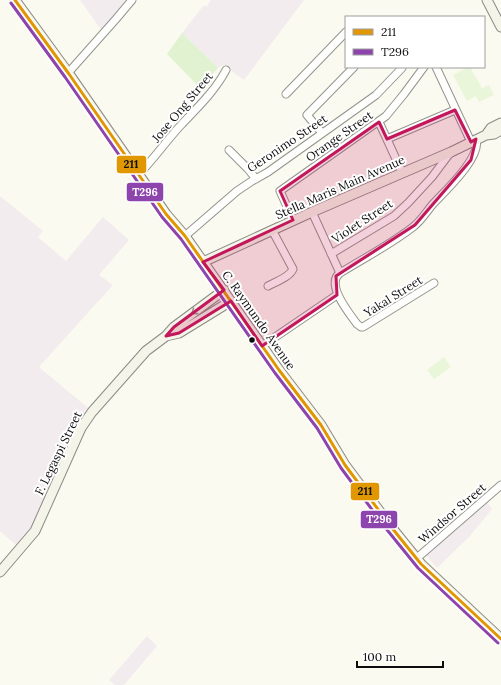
<svg xmlns="http://www.w3.org/2000/svg" width="501" height="685" viewBox="0 0 501 685" font-family="Lora,serif">
<style>
.industrial{fill:#f3ecee}
.green{fill:#e0f2cf}
.pitch{fill:#eaf6d9}
.lines{fill:none;stroke-linecap:round;stroke-linejoin:round}
.minor-casing{stroke:#94948f;stroke-width:9}
.secondary-casing{stroke:#8b8a86;stroke-width:11}
.minor{stroke:#fefefd;stroke-width:7}
.secondary{stroke:#f4f5e8;stroke-width:9}
.bus-1-casing{stroke:#fff;stroke-width:6}
.bus-2-casing{stroke:#fff;stroke-width:6}
.bus-1{stroke:#e09701;stroke-width:3}
.bus-2{stroke:#8e44ad;stroke-width:3}
.oneway{stroke:#989890}
.marked{fill:#c2185b;fill-opacity:0.2;stroke:#c2185b;stroke-width:3;stroke-linejoin:round}
.bus-dot{fill:#0d0d0d;stroke:#fff;stroke-width:1.5}
.labels{text-anchor:middle;dominant-baseline:central;stroke-width:4;stroke-linejoin:round;paint-order:stroke}
.street-label{font-size:12px;fill:#0d0d0d;stroke:#fff}
.line-badge{stroke:#fff;stroke-width:1.5}
.badge-label{font-size:11px;text-anchor:middle;font-weight:bold;fill:#fff}
.pale-badge-label{font-size:11px;text-anchor:middle;font-weight:bold;fill:#111}
</style>
<rect width="100%" height="100%" fill="#fbfaf0"/>
<path class="industrial" d="M80 0H129L102 31Z
M211 0H304L244 80 223 65 218 68 182 33 203 6H207Z
M0 196 43 231 38 237 66 261 103 217 129 240 99 275 113 285 39 367 88 408 83 414 32 526 16 545 0 531Z
M487 502 492 509 469 537 437 568 426 555Z
M147 636 157 646 124 685H115L109 680Z"/>
<path class="green" d="M182 33 218 68 200 88 167 54Z"/>
<path class="pitch" d="M468 67H470L482 88 489 85 494 95 479 102 476 96 467 101 453 75Z
M444 357 451 367 434 379 427 370Z"/>
<g class="lines">
<defs>
<path id="minor" d="M436 67 471 142
M68 73 116 19 132 0
M286 94 346 32
M379 122 402 172
M322 133 307 115 354 67
M387 139 455 110
M229 150 248 169 256 179
M138 175C154 159 166 141 181 125 197 108 215 91 226 70
M312 212 340 273
M293 220 280 191 386 116 404 94 424 67
M185 236 237 191 252 181 268 172 376 95 402 68 400 67
M331 254 394 216 408 203 432 177 450 153
M434 283 363 327H361L357 324C349 313 325 284 340 273 364 258 390 245 413 227 421 221 427 211 433 204 445 191 482 157 476 139
M268 286C275 282 290 277 293 269L272 230
M262 346 337 295
M417 558 501 485"/>
<path id="secondary" d="M15 0 69 74 166 214 185 236 279 370 321 425 345 465 392 528 421 564 501 639
M487 0 501 27
M486 135 491 128 501 123
M203 262 312 212 451 152 486 135 494 134 501 130
M166 336 179 333 231 301
M0 572 35 531 81 428 92 412 146 351 166 336 174 327 224 290"/>
</defs>
<use href="#minor" class="minor-casing"/>
<use href="#secondary" class="secondary-casing"/>
<use href="#minor" class="minor"/>
<use href="#secondary" class="secondary"/>
<defs>
<path id="bus-1" d="M15 0 69 74 166 214 185 236 279 370 321 425 345 465 392 528 421 564 501 639"/>
<path id="bus-2" d="M11 3 65 77 162 217 181 239 275 373 317 428 341 468 388 531 418 568 498 643"/>
</defs>
<use href="#bus-1" class="bus-1-casing"/>
<use href="#bus-2" class="bus-2-casing"/>
<use href="#bus-1" class="bus-1"/>
<use href="#bus-2" class="bus-2"/>
</g>
<defs><path id="oneway-chevron" d="M-2-3.5L2.5 0L-2 3.5" fill="none" stroke-width="1.6" stroke-linecap="round" stroke-linejoin="round"/></defs>
<use class="oneway" href="#oneway-chevron" transform="translate(194 312) rotate(144)"/>
<path class="marked" d="M455 110 471 142 476 139 471 160 415 225 336 276 337 295 262 346 231 301 179 333 166 336 174 327 224 290 203 262 293 220 280 191 379 122 387 139Z"/>
<circle class="bus-dot" cx="252" cy="340" r="3.5"/>
<g class="labels">
<g class="street-label">
<text transform="translate(182 107) rotate(-50)">Jose Ong Street</text>
<text transform="translate(339 136) rotate(-35)">Orange Street</text>
<text transform="translate(287 143) rotate(-34)">Geronimo Street</text>
<text transform="translate(340 187) rotate(-24)">Stella Maris Main Avenue</text>
<text transform="translate(362 221) rotate(-33)">Violet Street</text>
<text transform="translate(393 296) rotate(-32)">Yakal Street</text>
<text transform="translate(259 320) rotate(55)">C. Raymundo Avenue</text>
<text transform="translate(58 453) rotate(-64)">F. Legaspi Street</text>
<text transform="translate(452 513) rotate(-41)">Windsor Street</text>
</g>
</g>
<g class="line-badge">
<rect x="116" y="155" width="31" height="19" rx="4" fill="#e09701"/>
<rect x="126" y="182" width="38" height="20" rx="4" fill="#8e44ad"/>
<rect x="350" y="482" width="30" height="19" rx="4" fill="#e09701"/>
<rect x="360" y="510" width="38" height="19" rx="4" fill="#8e44ad"/>
</g>
<g class="badge-label">
<text x="145" y="196">T296</text>
<text x="379" y="523">T296</text>
</g>
<g class="pale-badge-label">
<text x="131" y="168">211</text>
<text x="365" y="495">211</text>
</g>
<rect x="345" y="16" width="140" height="52" fill="#ffffff" stroke="#9e9e9e"/>
<rect x="353" y="29" width="20" height="6" fill="#e09701" stroke="#9e9e9e"/>
<text x="381" y="36" font-size="12" fill="#0d0d0d">211</text>
<rect x="353" y="49" width="20" height="6" fill="#8e44ad" stroke="#9e9e9e"/>
<text x="381" y="56" font-size="12" fill="#0d0d0d">T296</text>
<path d="M357 661v6h86v-6" fill="none" stroke="#0d0d0d" stroke-width="2"/>
<text x="363" y="661" font-size="12" fill="#0d0d0d" stroke="#ffffff" stroke-width="3" paint-order="stroke">100 m</text>
</svg>
